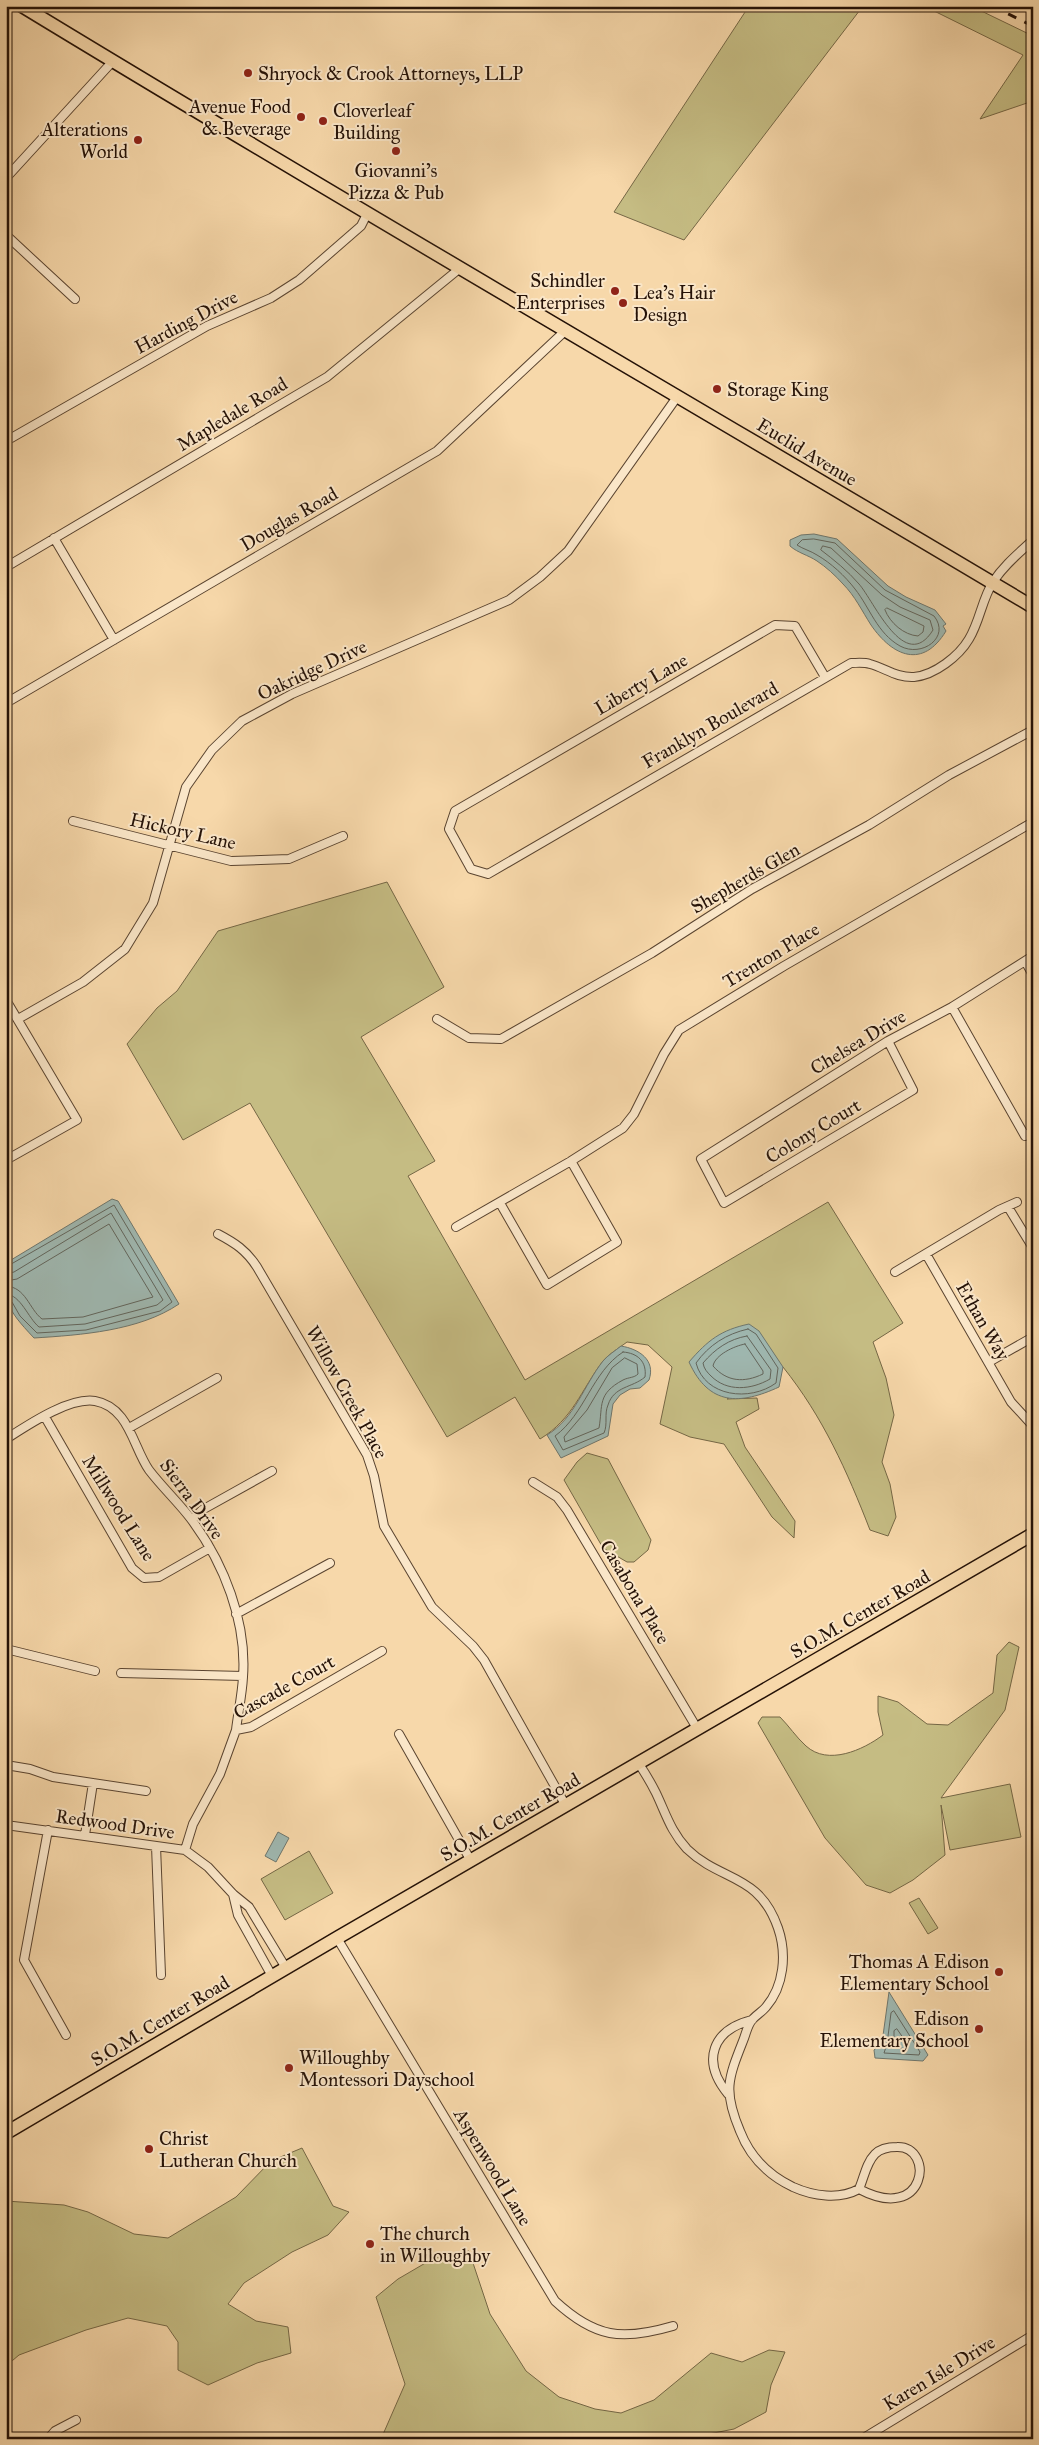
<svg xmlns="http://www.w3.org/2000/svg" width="1039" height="2445" viewBox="0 0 1039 2445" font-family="'IM FELL Great Primer',serif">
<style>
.green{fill:#c5bc83;stroke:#756745}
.water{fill:#9fb8b1;stroke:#6e766d}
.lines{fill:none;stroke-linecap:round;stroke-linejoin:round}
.shore{stroke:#62655c;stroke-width:1}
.minor-casing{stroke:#5a4430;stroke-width:10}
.primary-casing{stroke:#251207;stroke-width:15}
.minor{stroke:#fae6c8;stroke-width:8}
.primary{stroke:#f7d8aa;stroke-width:12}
.rail{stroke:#251207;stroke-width:3;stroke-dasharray:9 9;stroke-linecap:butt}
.poi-dot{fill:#8f2418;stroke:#fae6c8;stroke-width:2}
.labels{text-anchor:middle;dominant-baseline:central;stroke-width:4;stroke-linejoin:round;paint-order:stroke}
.poi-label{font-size:19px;fill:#251207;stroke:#fae6c8;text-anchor:start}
.street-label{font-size:19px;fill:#251207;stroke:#fae6c8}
</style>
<rect width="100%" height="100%" fill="#f7d8aa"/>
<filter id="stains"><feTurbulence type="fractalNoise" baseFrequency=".004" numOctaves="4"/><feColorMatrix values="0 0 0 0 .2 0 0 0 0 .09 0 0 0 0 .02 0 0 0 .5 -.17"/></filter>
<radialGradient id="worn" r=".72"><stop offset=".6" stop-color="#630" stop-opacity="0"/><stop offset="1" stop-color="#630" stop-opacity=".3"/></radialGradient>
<path class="green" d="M749 6H863L684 240 614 212Z
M924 6H971L1033 36V101L980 119 1023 55Z
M387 882 444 987 361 1037 435 1161 408 1176 525 1380 828 1202 903 1323 873 1342 886 1378 894 1415 882 1462 890 1484 896 1517 888 1536 870 1530C847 1471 823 1417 783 1367L727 1399 757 1398 759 1409 736 1422 745 1447 795 1521 794 1538 772 1517 724 1444 690 1437 660 1424 672 1367 648 1345 627 1342C619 1348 609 1354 603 1361 581 1390 573 1419 540 1439L515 1397 447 1437 250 1103 183 1140 127 1044 157 1008 177 991 218 931Z
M587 1453 608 1459 651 1540 648 1550 634 1562H627L603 1548 564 1480 577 1462Z
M1009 1642 1019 1647 1005 1710 941 1798 1010 1784 1021 1837 950 1850 941 1805 945 1855 913 1880 890 1893 866 1885 825 1838 758 1723 762 1717H780C789 1726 796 1737 806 1746 828 1766 863 1750 883 1735L878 1712V1696L898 1702 927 1724 948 1725 993 1693 997 1655Z
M309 1851 333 1893 285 1920 261 1879Z
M919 1898 938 1928 928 1934 909 1903Z
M302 2148 333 2206 349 2212 328 2235 292 2252 244 2283 228 2304 256 2321 288 2327 291 2353 257 2363 208 2385 178 2370V2342L167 2326 128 2318 86 2330 19 2355 6 2366V2201L64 2205 88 2212 134 2234 168 2238 236 2197 271 2161Z
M469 2251 490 2314 526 2371 559 2397 595 2409 621 2413 654 2400 711 2353 742 2362 769 2350 785 2352 771 2385 766 2412 734 2429 683 2439H381L405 2384 376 2297 398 2279 434 2258Z"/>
<path class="water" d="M814 534 837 539 888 586 906 597 935 610 946 624 943 626 946 631C923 669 893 657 871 625 862 611 855 596 843 584 835 575 826 567 817 561 808 555 798 553 790 546V540L801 535Z
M112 1199 118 1201 179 1304C139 1331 81 1335 34 1338 5 1307 6 1305 6 1263Z
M749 1324 759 1331 783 1367 779 1387C740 1405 709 1406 689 1362 708 1340 721 1330 749 1324Z
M621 1346C639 1349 656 1360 649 1380L640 1388 630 1389 620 1395 613 1404 608 1436 561 1458 547 1435C575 1418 584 1385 603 1361 608 1355 615 1351 621 1346Z
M278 1832 289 1838 276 1862 265 1856Z
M889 1992 928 2055 923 2061 875 2058 874 2050 882 2043Z"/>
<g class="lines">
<path class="shore" d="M814 539 835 543 885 590 934 616C951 637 922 658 900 646 877 633 870 608 855 589 845 576 831 563 817 555 811 551 803 549 797 545L802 540Z
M823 546 831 548 882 595 900 607 930 620 933 630C905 675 874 601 859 584 848 571 834 560 821 550Z
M887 608 924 626 923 632 918 636C904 635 890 623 885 610Z
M6 1267 114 1205 172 1302 160 1311 86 1330 37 1333 20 1316 12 1302 6 1300
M6 1274 14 1272 111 1213 163 1300 157 1305 85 1324 39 1327C28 1318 21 1295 6 1294
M6 1281 17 1279 109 1224 153 1297 83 1317 42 1319C29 1309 26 1287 6 1286
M748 1329 756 1334 778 1368 776 1383C750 1402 705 1397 696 1363 709 1345 726 1334 748 1329Z
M747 1336 771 1370 770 1379C751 1390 727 1392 711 1376 707 1372 704 1369 703 1363 715 1349 729 1339 747 1336Z
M745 1344 763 1371V1374C744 1383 727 1382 713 1366 715 1355 734 1346 745 1344Z
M623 1352C638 1353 647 1362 645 1377 632 1388 614 1386 608 1405 604 1414 608 1424 604 1433L563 1450 555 1436C585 1414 592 1372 623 1352Z
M625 1358 637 1364 638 1374C634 1378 629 1377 623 1380 597 1394 603 1405 599 1428L565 1442 564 1437 587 1410 612 1368Z
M894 2011 920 2052 919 2055 884 2053 887 2044 891 2013Z
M897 2029 908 2045 907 2049 894 2047V2031Z"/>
<defs>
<path id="minor" d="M6 178 113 61
M6 235 75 299
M6 441 207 326 271 298 299 280 361 226 367 214
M54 538 114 640
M6 567 327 377 459 269
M825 677 795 626 775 625 455 811 449 829 471 869 488 874 851 663C857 663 864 662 870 664 885 668 897 678 914 677 935 675 959 656 969 639 980 621 982 599 993 582 1004 565 1019 553 1033 540
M6 703 437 451 565 331
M73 821 231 861 289 859 343 836
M1025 961 1033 975
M6 1000 77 1120 6 1160
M952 1007 1025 1136 1033 1131
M18 1019 83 982 125 949 153 903 186 787 212 750 242 721 292 694 509 600 540 577 568 551 677 397
M437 1019 469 1038 501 1039 652 953 752 889 869 825 949 775 1033 730
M888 1041 913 1090 724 1203 701 1159 888 1041 952 1007 1033 956
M571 1161 623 1128 634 1114 664 1054 679 1030 784 966 1033 822
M1008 1207 1033 1248
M456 1227 571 1161 617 1242 547 1285 500 1203
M218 1234C235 1243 246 1250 257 1267L367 1455 374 1476 384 1526 432 1607 473 1646 484 1660 566 1806
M926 1254 1011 1402 1033 1426
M895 1272 999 1210 1017 1202
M989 1362 1033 1337
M45 1417 132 1568 144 1578 159 1577 210 1548
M129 1428 217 1378
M6 1439C28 1425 69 1397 95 1401 129 1407 133 1447 149 1470 162 1487 178 1502 191 1519 224 1563 247 1622 243 1677 242 1695 238 1713 236 1730
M533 1482 557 1497 567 1510 698 1730
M192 1520 202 1510 272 1471
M236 1614 330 1563
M6 1649 95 1671
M121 1673 243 1676
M399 1734 471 1861
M639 1764C645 1773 651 1783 656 1793 666 1814 671 1832 687 1849 721 1882 759 1873 778 1928 787 1954 784 1986 766 2007 762 2012 756 2015 752 2020 747 2026 746 2034 743 2041 728 2079 723 2091 740 2131 750 2157 768 2175 793 2187 813 2196 839 2200 859 2189 864 2178 866 2163 875 2154 881 2148 889 2147 897 2147 935 2146 927 2225 859 2189
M6 1765 30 1769 53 1777 146 1791
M6 1825 185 1850 208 1867 233 1894 249 1907 286 1968
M48 1830 24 1960 66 2035
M85 1835 93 1783
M156 1846 161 1975
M185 1850 193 1824 220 1774 236 1730 251 1727 382 1651
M233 1894 238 1915 272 1976
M337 1938 555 2301C595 2338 622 2341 673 2326
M728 2094C701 2061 712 2030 752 2020
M48 2439 55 2431 76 2420
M862 2439 1033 2335"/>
<path id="primary" d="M22 6C357 210 696 406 1033 607
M6 2133 337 1938 1033 1534"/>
</defs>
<use href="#minor" class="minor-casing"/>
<use href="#primary" class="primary-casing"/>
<use href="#minor" class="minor"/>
<use href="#primary" class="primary"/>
<path class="rail" d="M992 6 1033 26"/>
</g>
<g class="poi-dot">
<circle cx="248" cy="73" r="5"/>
<circle cx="301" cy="117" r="5"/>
<circle cx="323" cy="121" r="5"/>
<circle cx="138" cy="140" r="5"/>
<circle cx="396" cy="151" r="5"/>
<circle cx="615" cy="291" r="5"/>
<circle cx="623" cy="303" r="5"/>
<circle cx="717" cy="389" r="5"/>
<circle cx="999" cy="1972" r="5"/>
<circle cx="979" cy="2029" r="5"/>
<circle cx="289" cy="2068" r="5"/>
<circle cx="149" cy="2149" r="5"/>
<circle cx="370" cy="2244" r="5"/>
</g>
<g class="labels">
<g class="poi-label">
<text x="258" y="73">Shryock &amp; Crook Attorneys, LLP</text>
<text x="291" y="106" text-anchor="end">Avenue Food<tspan x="291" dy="22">&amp; Beverage</tspan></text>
<text x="333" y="110">Cloverleaf<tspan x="333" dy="22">Building</tspan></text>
<text x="128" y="129" text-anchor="end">Alterations<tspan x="128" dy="22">World</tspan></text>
<text x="396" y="170" text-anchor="middle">Giovanni's<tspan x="396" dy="22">Pizza &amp; Pub</tspan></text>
<text x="605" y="280" text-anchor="end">Schindler<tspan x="605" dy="22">Enterprises</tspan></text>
<text x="633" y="292">Lea's Hair<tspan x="633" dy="22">Design</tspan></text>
<text x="727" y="389">Storage King</text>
<text x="989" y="1961" text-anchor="end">Thomas A Edison<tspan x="989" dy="22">Elementary School</tspan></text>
<text x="969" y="2018" text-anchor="end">Edison<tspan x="969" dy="22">Elementary School</tspan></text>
<text x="299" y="2057">Willoughby<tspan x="299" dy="22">Montessori Dayschool</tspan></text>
<text x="159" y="2138">Christ<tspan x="159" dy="22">Lutheran Church</tspan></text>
<text x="380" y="2233">The church<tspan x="380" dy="22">in Willoughby</tspan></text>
</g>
<g class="street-label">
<text transform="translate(186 322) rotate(-28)">Harding Drive</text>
<text transform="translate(232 414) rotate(-31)">Mapledale Road</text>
<text transform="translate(807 452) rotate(31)">Euclid Avenue</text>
<text transform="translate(289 519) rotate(-30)">Douglas Road</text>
<text transform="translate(312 670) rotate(-25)">Oakridge Drive</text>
<text transform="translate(641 684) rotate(-30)">Liberty Lane</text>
<text transform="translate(710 725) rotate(-30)">Franklyn Boulevard</text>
<text transform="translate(183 831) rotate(13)">Hickory Lane</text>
<text transform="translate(745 878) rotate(-30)">Shepherds Glen</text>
<text transform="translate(771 955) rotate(-31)">Trenton Place</text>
<text transform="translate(858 1042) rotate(-31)">Chelsea Drive</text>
<text transform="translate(813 1131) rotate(-31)">Colony Court</text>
<text transform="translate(983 1321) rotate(60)">Ethan Way</text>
<text transform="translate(347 1392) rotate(61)">Willow Creek Place</text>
<text transform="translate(192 1499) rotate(54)">Sierra Drive</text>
<text transform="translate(119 1508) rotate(58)">Millwood Lane</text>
<text transform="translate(635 1592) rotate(59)">Casabona Place</text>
<text transform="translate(860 1614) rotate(-30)">S.O.M. Center Road</text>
<text transform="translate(284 1687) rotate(-29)">Cascade Court</text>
<text transform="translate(510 1817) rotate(-30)">S.O.M. Center Road</text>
<text transform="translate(115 1824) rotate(8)">Redwood Drive</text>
<text transform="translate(160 2021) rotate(-31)">S.O.M. Center Road</text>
<text transform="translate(493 2167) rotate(59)">Aspenwood Lane</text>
<text transform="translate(939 2373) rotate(-31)">Karen Isle Drive</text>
</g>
</g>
<rect width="1039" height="2445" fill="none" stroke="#f7d8aa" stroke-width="25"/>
<rect x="8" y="8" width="1024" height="2430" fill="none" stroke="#251207" stroke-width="2.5"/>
<rect x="12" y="12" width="1014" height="2420" fill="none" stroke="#251207"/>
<rect width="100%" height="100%" filter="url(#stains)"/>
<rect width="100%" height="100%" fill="url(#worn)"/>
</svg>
